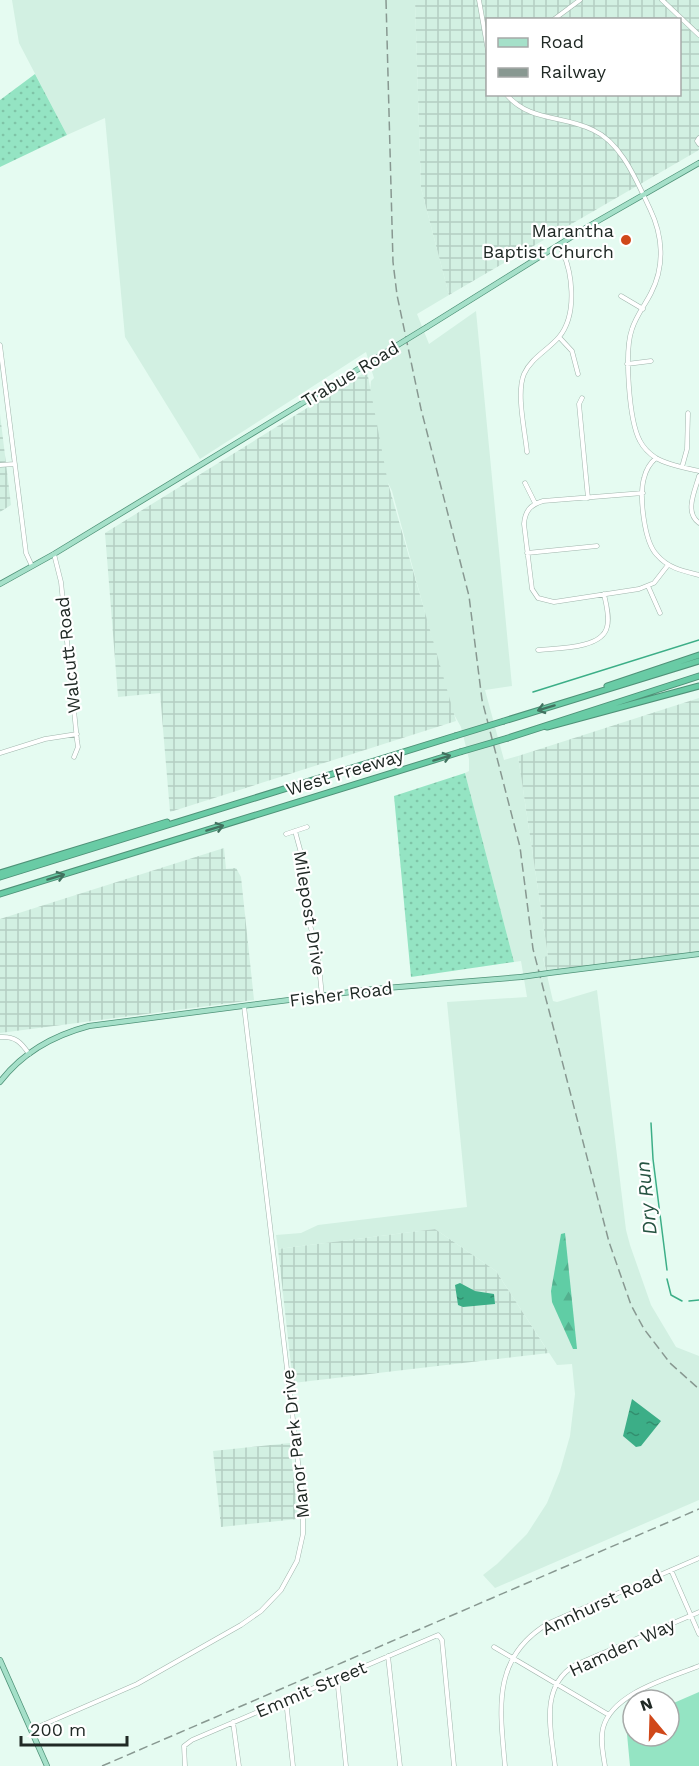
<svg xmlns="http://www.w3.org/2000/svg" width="699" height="1766" viewBox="0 0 699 1766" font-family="'Work Sans',sans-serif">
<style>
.built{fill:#d2f0e2}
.industrial{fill:url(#industrial-grid);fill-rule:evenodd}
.grass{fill:url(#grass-dots)}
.forest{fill:url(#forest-firs)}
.park{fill:#94e4c3}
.water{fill:url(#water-ripples)}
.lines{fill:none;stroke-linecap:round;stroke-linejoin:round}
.stream{stroke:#3cae87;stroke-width:1.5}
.minor-casing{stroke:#a0b5ac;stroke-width:5}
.major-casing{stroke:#4f9278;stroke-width:6}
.highway-casing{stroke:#4f9278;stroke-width:7}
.minor{stroke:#fff;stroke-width:4}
.major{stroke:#a5e0c9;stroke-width:4.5}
.highway{stroke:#69cba5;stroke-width:5}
.rail{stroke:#889891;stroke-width:1.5;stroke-dasharray:9 4.5;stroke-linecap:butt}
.major-bridge-casing{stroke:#4f9278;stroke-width:6;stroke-linecap:butt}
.highway-bridge-casing{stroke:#4f9278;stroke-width:7;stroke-linecap:butt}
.major-bridge{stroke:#a5e0c9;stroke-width:4.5}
.highway-bridge{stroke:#69cba5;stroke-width:5}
.oneway{stroke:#41725f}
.poi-dot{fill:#d0481a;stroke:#fff;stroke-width:2}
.labels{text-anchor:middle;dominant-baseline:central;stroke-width:4.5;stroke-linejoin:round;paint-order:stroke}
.poi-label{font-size:18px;fill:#202925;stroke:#fff;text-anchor:end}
.street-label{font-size:18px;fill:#202925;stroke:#fff}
.water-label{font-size:20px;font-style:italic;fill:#265442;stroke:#fff}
</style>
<defs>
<pattern id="industrial-grid" width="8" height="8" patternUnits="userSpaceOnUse" patternTransform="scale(1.5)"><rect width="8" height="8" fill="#d2f0e2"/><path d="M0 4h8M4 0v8" fill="none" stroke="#b4cec2"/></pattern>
<pattern id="grass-dots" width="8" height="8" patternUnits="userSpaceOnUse" patternTransform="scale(1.5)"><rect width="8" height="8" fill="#94e4c3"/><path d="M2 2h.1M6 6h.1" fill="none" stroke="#7fc4a7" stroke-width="1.8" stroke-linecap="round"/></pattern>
<pattern id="forest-firs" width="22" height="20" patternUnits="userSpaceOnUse" patternTransform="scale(1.5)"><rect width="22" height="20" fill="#60cda5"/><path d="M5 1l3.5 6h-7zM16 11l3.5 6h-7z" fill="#53b08e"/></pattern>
<pattern id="water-ripples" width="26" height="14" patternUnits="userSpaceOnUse" patternTransform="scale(1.5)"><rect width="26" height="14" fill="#3cae87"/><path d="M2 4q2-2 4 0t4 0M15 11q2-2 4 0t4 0" fill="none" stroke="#328e6e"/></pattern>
</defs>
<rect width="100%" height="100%" fill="#e5fbf1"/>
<path class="built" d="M12 0H415L421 188 449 295 417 314 429 344 476 311 512 686 485 690 504 760 518 756 548 956 543 958 553 1001 557 1002 597 990 626 1230 630 1245 651 1305 676 1347 699 1356V1500L495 1588 483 1575 497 1564 527 1534 547 1503 560 1471 570 1436 575 1394 572 1364 557 1365 496 1271 435 1229 278 1249 276 1235 301 1233 318 1225 467 1207 447 1002 527 997 521 961 514 962 465 773 469 771V759L461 727 451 709 392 491 375 457 369 402 371 381 374 378 366 352 200 459 125 337 105 118 67 135 19 43Z"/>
<path class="industrial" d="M415 0H699V150L449 295 421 188ZM488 20H680V94H488Z
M367 371 388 483 456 721 170 812 160 693 118 697 105 533Z
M0 414 11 505 0 512Z
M699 698V954L547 974 543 957 548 956 518 756Z
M224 848 226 869 236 868 241 877 254 1000 0 1033V919Z
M435 1229 496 1271 549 1353 293 1383 278 1249Z
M290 1443 298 1519 221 1527 213 1451Z"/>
<path class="grass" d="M35 74 67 135 0 167V100Z
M465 773 514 962 411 977 394 796Z"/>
<path class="forest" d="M565 1233 577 1349H573L552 1302 551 1291 561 1234Z"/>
<path class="park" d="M699 1692V1766H630L627 1734 633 1725V1736H669V1705Z"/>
<path class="water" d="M460 1283 475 1291 494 1294 495 1304 463 1307 458 1305 455 1285Z
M632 1399 661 1421 641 1446 636 1447 623 1436Z"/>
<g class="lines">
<path class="stream" d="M533 692 699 640
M651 1123 653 1159 667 1270
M667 1279 671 1295 682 1301
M689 1301 699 1300"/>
<defs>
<path id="minor" d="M479 0 488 51
M662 0 699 35
M553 20 580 0
M506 94C529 122 563 115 593 130 622 143 637 182 650 209 663 236 665 266 651 293 645 305 636 316 632 329 624 351 629 421 640 441 643 447 650 454 656 458 668 465 685 468 699 471
M699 138 697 141 699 144
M621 296 643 309
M559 337 572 351 578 374
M0 345 26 553 32 566
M627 364 651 361
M582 398 579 404 588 498
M527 452C525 431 516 393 524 374 531 358 548 350 559 337 578 314 573 269 559 245
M656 458C650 463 646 470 644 478 639 496 644 542 657 555 668 568 683 571 699 575
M0 465 15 464
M682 467 687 449 688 413
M699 476C695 491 684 512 699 523
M525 483 535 503
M643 493 543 501C530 505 525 511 524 524L532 589 538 598 554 602 639 589 654 583 668 565
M527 553 597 546
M54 554 61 582 77 740 78 747 74 757
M648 586 660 613
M538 650C557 648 602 649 607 627 610 617 606 604 604 594
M0 753 45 739 77 734
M295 831 301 853 308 920 317 946 322 996
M286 834 307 827
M0 1037C15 1036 21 1042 29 1054
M671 1570 699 1634
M494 1647 609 1715
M388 1656 400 1766
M337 1677 346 1766
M286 1700 293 1766
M233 1722 239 1766
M31 1730 137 1684 241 1625 261 1611 281 1590 297 1561 303 1534V1504L244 1006
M185 1766 184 1746 192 1740 438 1635 442 1640 454 1766
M505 1766C500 1709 491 1657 549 1623L699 1558
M555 1766C551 1730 539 1687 575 1665L699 1612
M605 1766C603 1754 600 1740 603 1728 612 1693 669 1678 699 1666"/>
<path id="major" d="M427 327 589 226 699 163
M0 584 54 554 360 368
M549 973 699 954
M0 1082C22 1053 55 1035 89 1026L374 989 521 977
M0 1660 47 1766"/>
<path id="highway" d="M607 686 699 655
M504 721 699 661
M547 727 699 686
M508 738 699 676
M0 873 167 822
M0 877 455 736
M0 894 460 752"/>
</defs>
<use href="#minor" class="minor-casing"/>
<use href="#major" class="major-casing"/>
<use href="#highway" class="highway-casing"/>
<use href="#minor" class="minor"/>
<use href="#major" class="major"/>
<use href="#highway" class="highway"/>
<path class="rail" d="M386 0 393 262 397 295 421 409 469 596 482 700 520 847 533 949 609 1242 631 1305 644 1329 670 1363 699 1389
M102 1766 699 1509"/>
<defs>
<path id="major-bridge" d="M360 368 427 327
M521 977 549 973"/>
<path id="highway-bridge" d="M455 736 504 721
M460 752 508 738"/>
</defs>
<use href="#major-bridge" class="major-bridge-casing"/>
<use href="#highway-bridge" class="highway-bridge-casing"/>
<use href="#major-bridge" class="major-bridge"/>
<use href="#highway-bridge" class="highway-bridge"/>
</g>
<defs><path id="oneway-shaft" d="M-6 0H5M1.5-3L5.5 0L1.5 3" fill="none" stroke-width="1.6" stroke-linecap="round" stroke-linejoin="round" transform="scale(1.5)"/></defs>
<g class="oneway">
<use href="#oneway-shaft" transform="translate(546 708) rotate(163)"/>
<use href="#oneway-shaft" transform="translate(442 758) rotate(-17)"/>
<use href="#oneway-shaft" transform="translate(215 828) rotate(-17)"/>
<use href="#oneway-shaft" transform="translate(56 877) rotate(-17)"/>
</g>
<circle class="poi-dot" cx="626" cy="240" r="6"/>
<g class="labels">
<g class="poi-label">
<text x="614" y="230">Marantha<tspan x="614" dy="21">Baptist Church</tspan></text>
</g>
<g class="street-label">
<text transform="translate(350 374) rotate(-31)">Trabue Road</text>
<text transform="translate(68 655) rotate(-96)">Walcutt Road</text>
<text transform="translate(345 772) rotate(-17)">West Freeway</text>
<text transform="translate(310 913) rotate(81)">Milepost Drive</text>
<text transform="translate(341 994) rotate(-7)">Fisher Road</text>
<text transform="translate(295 1444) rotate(-96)">Manor Park Drive</text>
<text transform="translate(602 1602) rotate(-25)">Annhurst Road</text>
<text transform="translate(622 1647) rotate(-25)">Hamden Way</text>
<text transform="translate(311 1689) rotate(-23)">Emmit Street</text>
</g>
<g class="water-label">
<text transform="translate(646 1198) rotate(-96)">Dry Run</text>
</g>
</g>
<rect x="486" y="18" width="195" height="78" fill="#ffffff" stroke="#a6a9a8" stroke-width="1.5"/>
<rect x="498" y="38" width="30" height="9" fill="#a5e0c9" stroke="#a6a9a8" stroke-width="1.5"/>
<text x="540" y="48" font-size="18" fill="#202925">Road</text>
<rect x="498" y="68" width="30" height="9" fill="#889891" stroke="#a6a9a8" stroke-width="1.5"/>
<text x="540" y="78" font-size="18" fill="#202925">Railway</text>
<g transform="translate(651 1718) rotate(341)"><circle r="28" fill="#ffffff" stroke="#a6a9a8" stroke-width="1.5"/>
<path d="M0-4.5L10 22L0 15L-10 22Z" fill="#d0481a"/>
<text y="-9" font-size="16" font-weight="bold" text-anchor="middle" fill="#202925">N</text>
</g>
<path d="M21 1736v9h106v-9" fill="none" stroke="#202925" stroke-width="3"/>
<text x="30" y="1736" font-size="18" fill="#202925" stroke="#ffffff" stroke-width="4.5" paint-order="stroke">200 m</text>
</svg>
